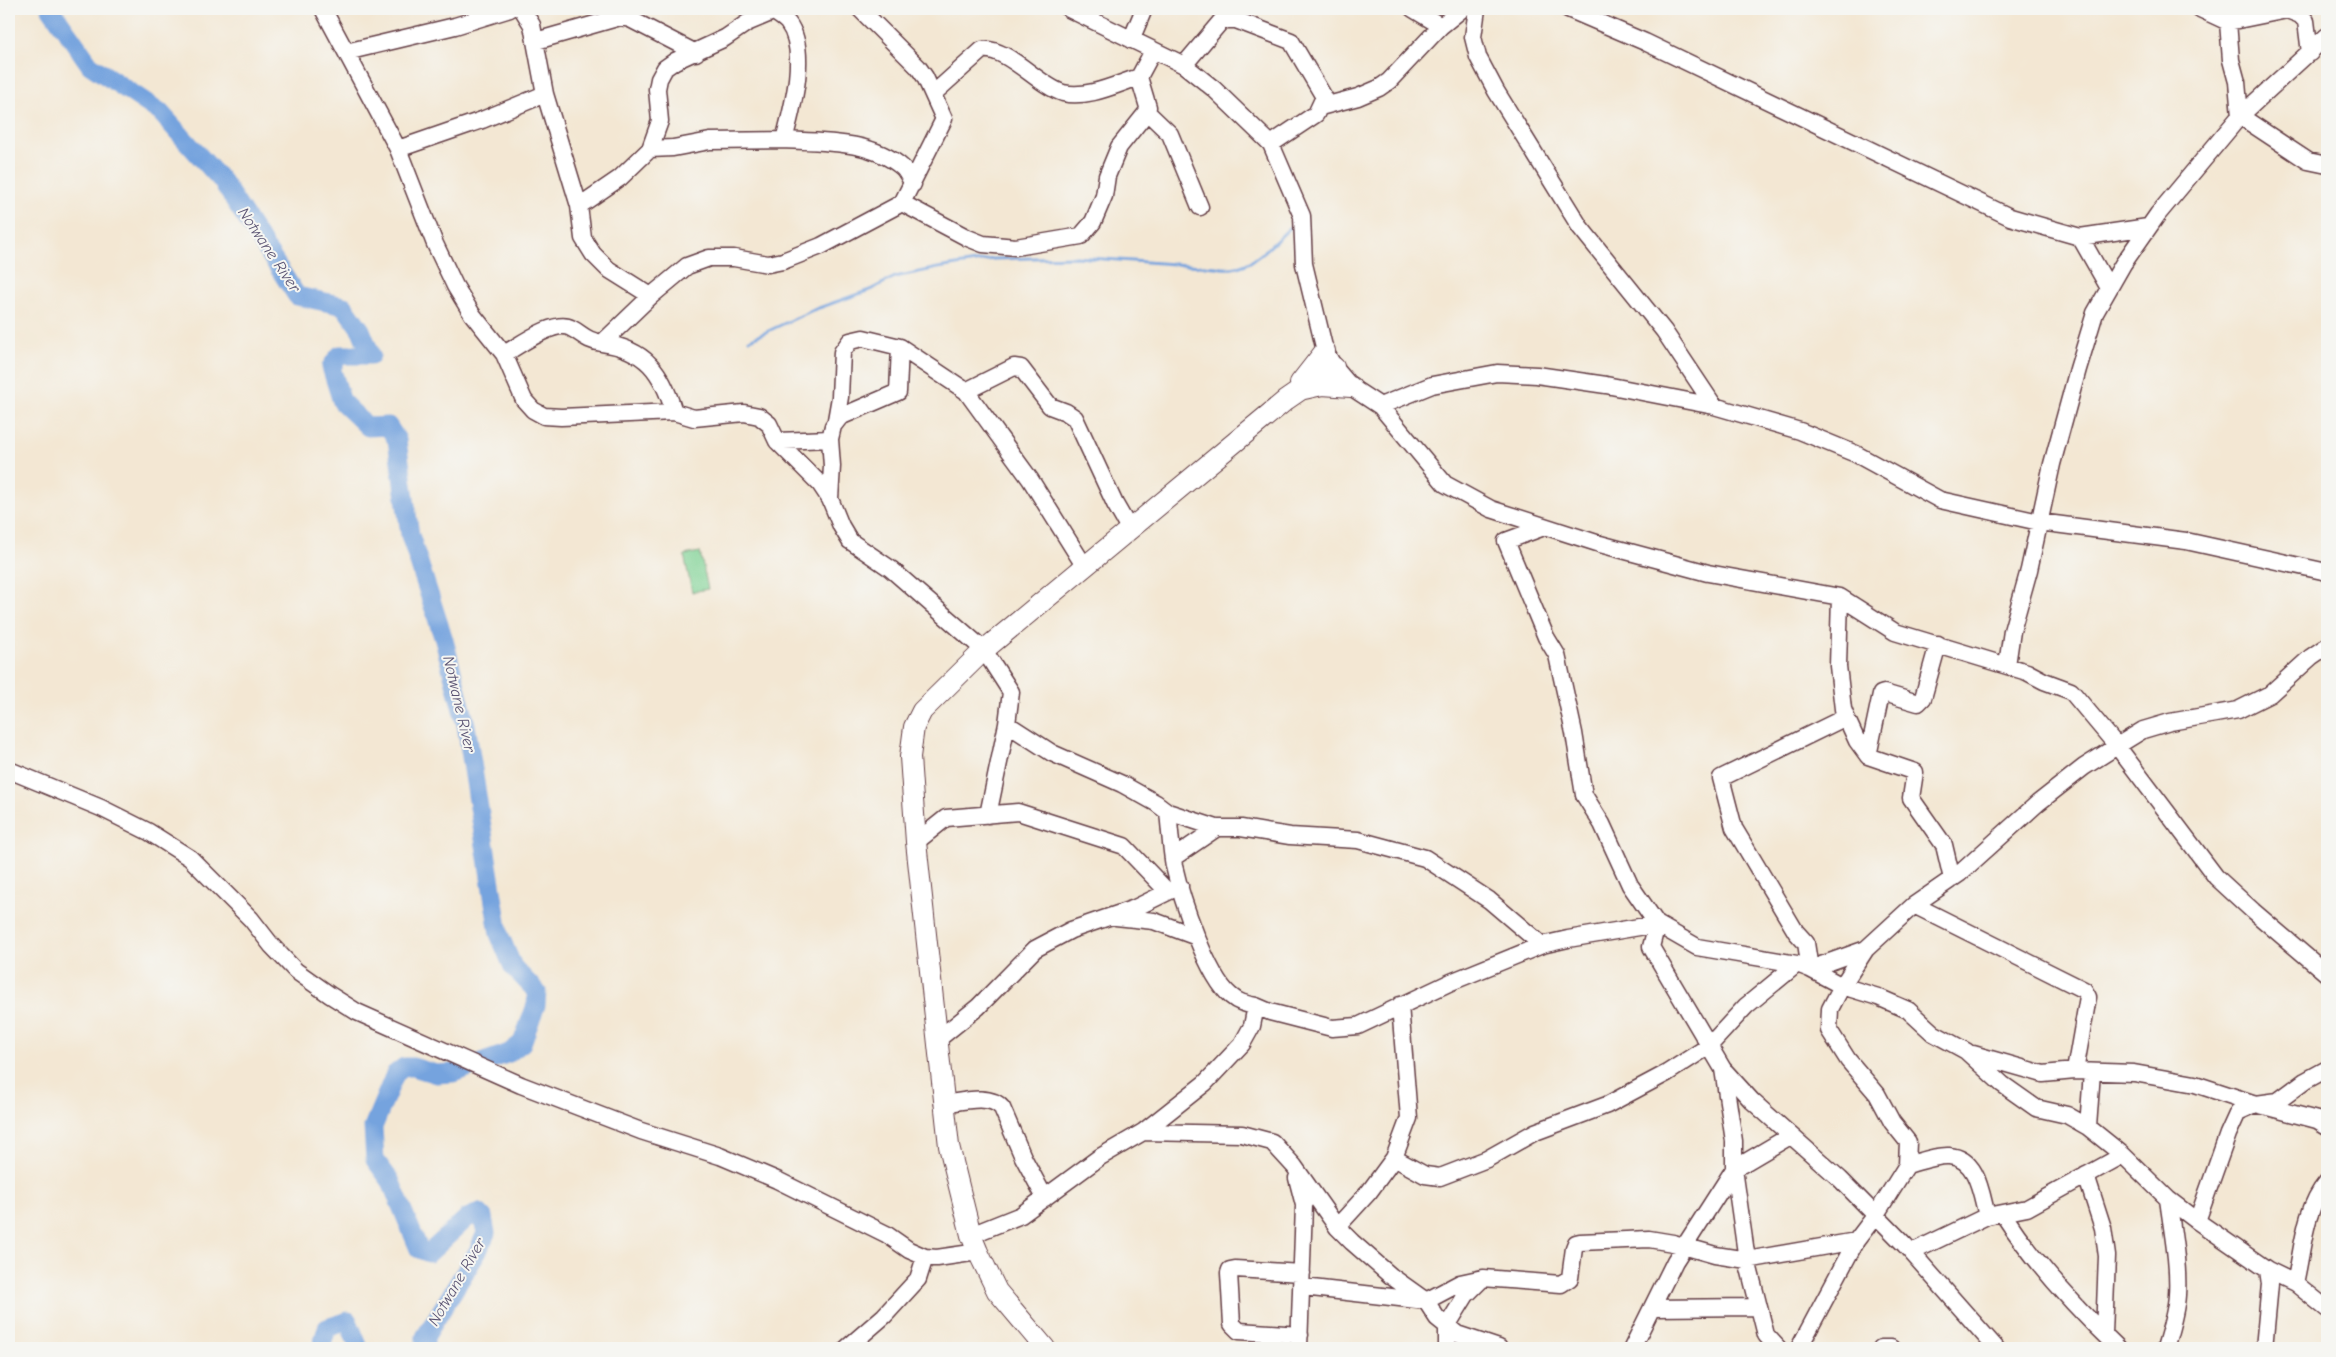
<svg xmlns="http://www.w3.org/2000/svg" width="2336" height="1357" viewBox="0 0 2336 1357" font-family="'Comic Neue',sans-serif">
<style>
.green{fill:#7fd294;stroke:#647860}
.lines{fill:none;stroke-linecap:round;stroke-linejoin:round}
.stream{stroke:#75a3de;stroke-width:3}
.river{stroke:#75a3de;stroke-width:19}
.minor-casing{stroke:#633d44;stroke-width:19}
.major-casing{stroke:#633d44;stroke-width:22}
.minor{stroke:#fff;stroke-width:16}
.major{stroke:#fff;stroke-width:20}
.labels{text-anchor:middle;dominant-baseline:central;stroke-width:4;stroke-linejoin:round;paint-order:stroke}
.water-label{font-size:16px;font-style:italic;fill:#5b5473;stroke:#f6f6f2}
</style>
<rect width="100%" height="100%" fill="#f6f6f2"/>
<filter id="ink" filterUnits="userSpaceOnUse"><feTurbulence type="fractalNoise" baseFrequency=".02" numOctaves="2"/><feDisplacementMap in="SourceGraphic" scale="10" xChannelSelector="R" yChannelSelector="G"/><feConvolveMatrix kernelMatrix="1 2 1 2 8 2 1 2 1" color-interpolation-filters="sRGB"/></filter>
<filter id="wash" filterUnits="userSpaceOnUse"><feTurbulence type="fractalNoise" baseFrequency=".0096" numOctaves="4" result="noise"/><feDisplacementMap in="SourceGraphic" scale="20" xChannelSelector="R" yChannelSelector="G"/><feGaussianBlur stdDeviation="1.12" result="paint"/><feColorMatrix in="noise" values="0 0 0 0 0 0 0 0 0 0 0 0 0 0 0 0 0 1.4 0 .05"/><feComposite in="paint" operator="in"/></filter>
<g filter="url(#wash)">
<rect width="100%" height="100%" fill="#f3e7d3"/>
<path class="green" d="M700 552 708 589 692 592 684 555Z"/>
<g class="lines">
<path class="stream" d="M749 340 813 310 870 290 895 277 938 268 994 259 1076 257 1216 267C1249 275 1269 246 1292 226"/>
<path class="river" d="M51 9 90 65 160 112 222 181 297 296 344 306 361 330 371 355H340L331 367 342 402 368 427 388 426 397 440 410 535 444 640 466 725 499 934 513 967 537 992 536 1005 522 1043 509 1053 453 1073 436 1074 413 1067H404L395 1074 373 1127 375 1160 390 1180 419 1249 429 1253 467 1218 479 1213 483 1217 486 1233 478 1251 425 1337V1348
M321 1348 327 1328 348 1321 359 1348"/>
</g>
</g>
<g filter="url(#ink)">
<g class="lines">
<defs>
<path id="minor" d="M323 9 398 149 435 244 455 286 472 314 504 354 524 400 533 410 544 416 561 417 674 412 694 418 744 413 759 416 769 424 777 441 830 439 833 426 840 417 898 392 900 347
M522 9 532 25 545 94 579 206 583 238 593 254 608 269 651 296
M770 9C776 14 783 17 788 23 809 50 792 110 784 140 822 142 872 140 903 168 907 172 910 179 913 184
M1069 9 1184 65 1214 89 1271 144 1302 216 1304 264 1325 351 1334 367 1351 387 1380 406 1445 484 1491 509 1600 544 1708 573 1840 597 1895 632 2027 672 2044 681 2071 691 2117 746 2216 877 2253 911 2327 974
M1413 9 1441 26
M1477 9 1473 37 1478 57 1496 91 1580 227 1664 331 1714 406
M1568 9 1645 42 2010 217 2080 237 2148 227
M2200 9 2228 22 2287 10 2300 15 2306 21 2310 53
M2224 9 2228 22 2231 60 2237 82 2240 116 2308 161 2327 165
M1131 40 1144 9
M536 41 620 17 630 19 696 53
M346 52 455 26 510 9
M1184 65 1222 20H1236L1291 41 1324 97 1316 114 1271 144
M933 94 982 50C1006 46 1039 86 1063 93 1087 99 1117 84 1139 77L1153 51
M1320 107 1358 97 1379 88 1389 81 1441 26 1462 9
M1147 112 1170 134 1200 207
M398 149 482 120 545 94
M650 149 660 121 657 89 659 79 665 68 675 61 725 38 747 23 780 9
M902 203 968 238 983 244 1016 247 1081 236 1093 222 1104 196 1107 176 1119 147 1147 112 1148 107 1139 77
M579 206 620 178 650 149 673 148 710 141 784 140
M2080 237 2109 288
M602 343C646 349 662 372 674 412
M504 354C520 345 555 319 571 328 584 335 585 340 602 343L651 296 687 266 709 258H734L768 264 783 261 821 246 902 203 944 119 925 77 918 67 860 9
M966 391 1014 367 1021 368 1050 406 1066 412 1075 418 1115 504 1130 530
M1380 406 1432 385 1497 373 1537 375 1606 385 1714 406 1800 431 1856 454 1940 500 2039 522 2186 541 2327 572
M836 420 840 397 842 352 850 341 863 338 900 347 966 391 1030 479 1085 567
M777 441 820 484 830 499 841 526 850 541 891 569 984 650 1011 692 1007 724 988 815
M830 499 832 466 830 439
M1544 527 1506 541 1546 637 1557 655 1574 733 1584 795 1602 824 1630 885 1657 924 1651 947 1723 1069 1752 1101 1840 1179 1905 1245 1996 1348
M1840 597 1838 666 1843 709 1846 717 1857 741 1868 756 1915 772 1911 798 1944 845 1952 879
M2007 665 2012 631 2029 570 2052 464 2078 369 2095 313 2123 264 2158 214 2240 116 2327 36
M1846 717 1721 778 1734 828 1796 932 1806 943 1810 969 1842 986 1878 997 1908 1010 1933 1033 1966 1051 2002 1084 2036 1108 2067 1115 2088 1127 2123 1155 2168 1199 2197 1221 2268 1270 2295 1283 2327 1309
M1007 724 1052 753 1122 784 1156 803 1168 812 1217 828H1241L1290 836 1358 840 1425 858 1489 900 1542 945
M1868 756 1881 694 1884 693 1918 703 1923 698 1938 644
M9 770 101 808 149 832 190 858 251 919 272 946 296 971 330 995 357 1012 521 1085 641 1131 720 1156 777 1180 886 1234 909 1250 925 1257 937 1258 978 1252
M1168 812C1170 830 1171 849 1174 866 1181 897 1207 977 1231 996 1239 1003 1246 1004 1256 1006
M916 842 946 818 1018 812 1124 846 1168 892
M1173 858 1217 828
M1914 905 2084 990 2088 997 2075 1071
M1116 917 1154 921 1197 937
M937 1040 978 1007 1035 949 1071 930 1135 908 1180 886
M1973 1054 2043 1074 2075 1071 2134 1073 2195 1084 2256 1104 2317 1120 2327 1126
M1723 1069 1734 1141V1169L1747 1260 1766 1335 1778 1348
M943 1104C960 1102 990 1093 1002 1108L1023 1157 1045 1198
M2088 1127 2092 1072
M1143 1132 1242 1134 1272 1142 1294 1166 1337 1227 1352 1242 1391 1276 1426 1301 1437 1318 1457 1334 1499 1348
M1394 1158 1425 1175 1440 1177 1487 1159 1535 1132 1607 1105 1667 1073 1709 1046 1746 1006 1797 964
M1907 1165C1919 1162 1936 1155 1949 1156 1978 1158 1981 1194 1987 1216
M2086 1175 2103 1228 2107 1256 2104 1334
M1297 1178 1304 1205 1299 1348
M2003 1214C2035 1263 2076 1308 2118 1348
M2197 1221 2228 1134 2238 1112 2256 1104 2278 1101 2305 1081 2327 1069
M1337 1227 1369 1192 1394 1158 1409 1118 1400 1005
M971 1235 1021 1215 1100 1157 1143 1132 1205 1083 1242 1044 1252 1026 1256 1006 1270 1012 1332 1028 1358 1026 1451 982 1542 945 1568 939 1657 924 1697 947 1797 964 1810 969 1866 949 1914 905 1959 874 2038 803 2084 767 2117 746 2143 730 2170 722 2238 710 2270 694 2311 657 2327 646
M1912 1252 1987 1216 2027 1208 2123 1155
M2295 1283C2303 1249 2304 1209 2327 1182
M1303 1287 1426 1301 1460 1283 1483 1278 1561 1284 1570 1278 1574 1248 1576 1243 1580 1242 1649 1239 1673 1243 1715 1255 1747 1260 1856 1241
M1653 1308 1758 1307
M1300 1335 1239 1331 1232 1324 1229 1273 1230 1270 1235 1269 1302 1273
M847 1348 884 1316 918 1279 925 1257
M1447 1348V1326L1466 1295 1483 1278
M1632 1348 1675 1261 1734 1169 1790 1136
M1799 1348 1856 1241 1875 1216 1907 1165 1908 1142 1892 1122 1877 1094 1848 1060 1829 1030 1830 1009 1842 986 1866 949
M1881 1348H1891
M2165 1348C2170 1331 2176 1313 2177 1295 2179 1264 2172 1230 2168 1199
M2264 1348 2270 1284 2268 1270"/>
<path id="major" d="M1300 383 1325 351
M1304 389 1322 385 1351 387
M1045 1348 997 1291 978 1252 971 1235 949 1146 916 842 910 757 914 727 922 711 984 650 1286 400 1334 367"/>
</defs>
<use href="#minor" class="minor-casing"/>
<use href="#major" class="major-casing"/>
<use href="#minor" class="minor"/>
<use href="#major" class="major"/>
</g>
</g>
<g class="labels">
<g class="water-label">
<text transform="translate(269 250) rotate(56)">Notwane River</text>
<text transform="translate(459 704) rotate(77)">Notwane River</text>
<text transform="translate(457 1282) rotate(-60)">Notwane River</text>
</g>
</g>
<rect width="2336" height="1357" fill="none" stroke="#f6f6f2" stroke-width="30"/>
</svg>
